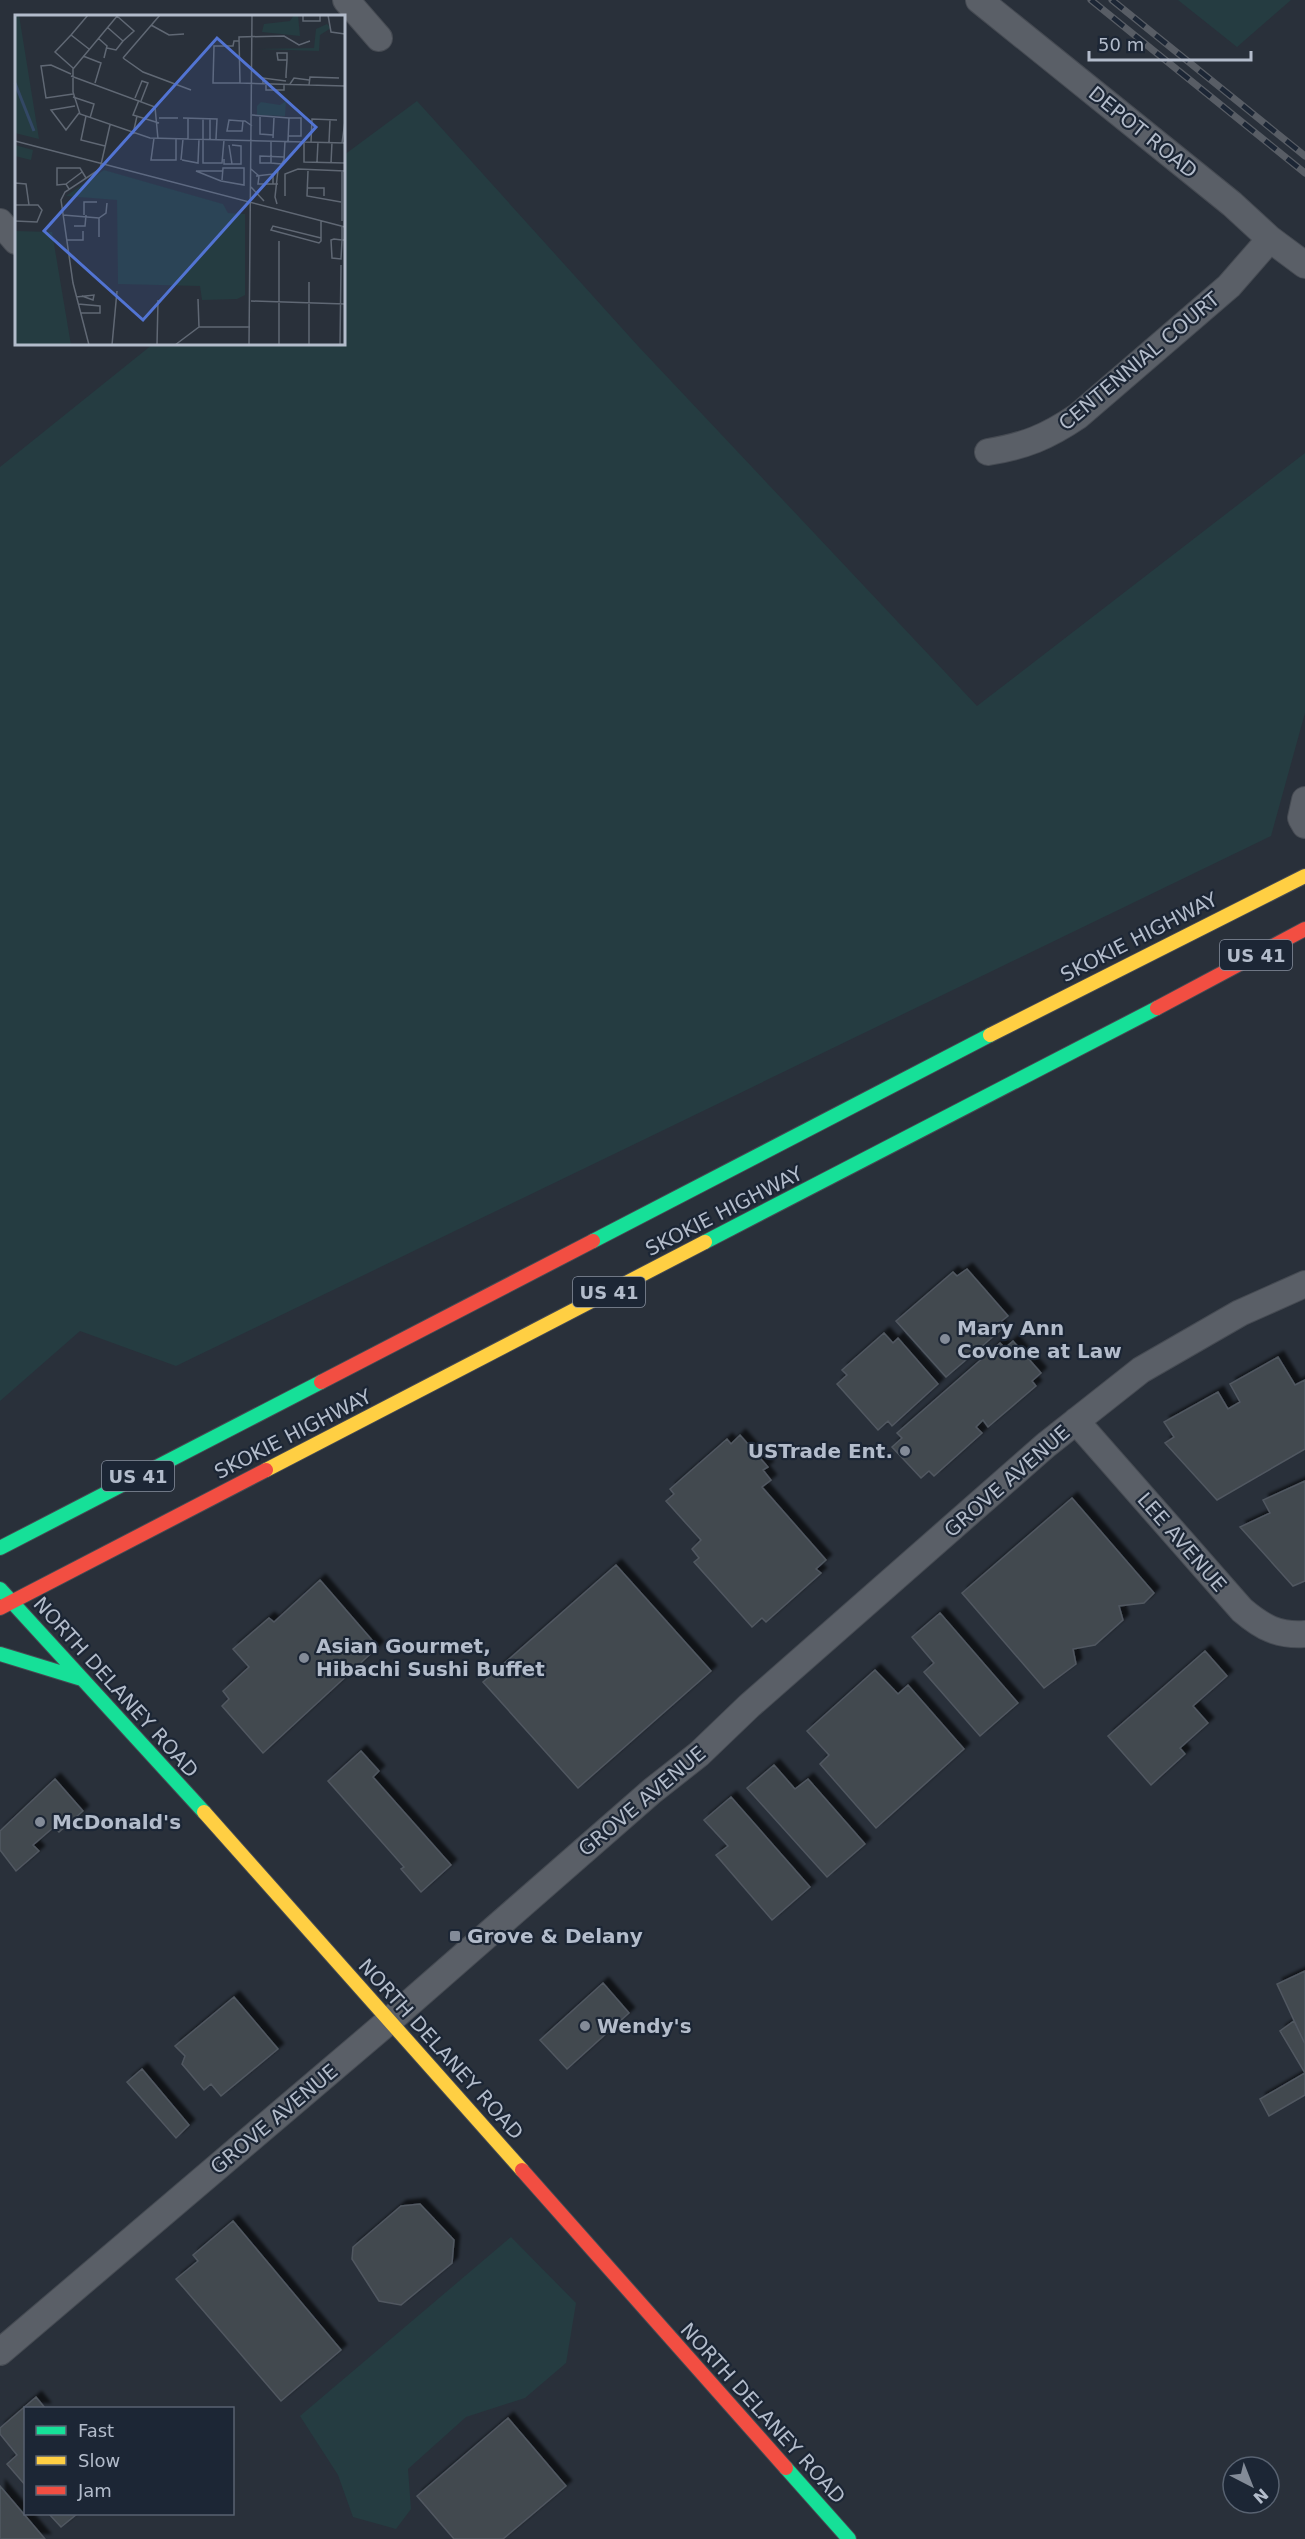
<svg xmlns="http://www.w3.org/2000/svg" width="1305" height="2539" viewBox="0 0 1305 2539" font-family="'DejaVu Sans',sans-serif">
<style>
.green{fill:#253c41}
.building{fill:#424850;stroke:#515861;stroke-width:1.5;filter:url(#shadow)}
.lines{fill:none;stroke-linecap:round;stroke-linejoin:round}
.street-casing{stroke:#464b53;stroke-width:28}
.fast-casing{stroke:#464b53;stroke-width:16}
.slow-casing{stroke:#464b53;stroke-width:16}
.jam-casing{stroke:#464b53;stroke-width:16}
.street{stroke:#5a5f67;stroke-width:26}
.fast{stroke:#16e098;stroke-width:14}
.slow{stroke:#ffcf43;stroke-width:14}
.jam{stroke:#f24e42;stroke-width:14}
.rail-casing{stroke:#585d65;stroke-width:7}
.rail{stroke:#1c2635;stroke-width:4.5;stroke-dasharray:14;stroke-linecap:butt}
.poi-dot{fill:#838b98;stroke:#1c2635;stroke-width:2}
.labels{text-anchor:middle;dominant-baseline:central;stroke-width:4.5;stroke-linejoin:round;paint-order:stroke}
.shield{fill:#1c2635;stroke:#868f9e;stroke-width:1.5}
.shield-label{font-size:18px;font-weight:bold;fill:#b3bccb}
.street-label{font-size:20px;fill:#b3bccb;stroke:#1c2635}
.poi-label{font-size:20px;font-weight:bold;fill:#b3bccb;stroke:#1c2635;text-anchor:start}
.inset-river{fill:none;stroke:#334865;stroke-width:3}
.inset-road{fill:none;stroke:#606874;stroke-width:1.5}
.view{fill:#5274d3;fill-opacity:0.15;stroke:#5274d3;stroke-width:3}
.inset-edge{fill:none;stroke:#b3bccb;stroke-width:3}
</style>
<defs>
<filter id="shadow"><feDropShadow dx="5.5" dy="-5.5" stdDeviation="1.5" flood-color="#0009"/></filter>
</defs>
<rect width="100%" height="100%" fill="#29303a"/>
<path class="green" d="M1178 0H1291L1237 47Z
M417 101 638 346 977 706 1305 453V713L1271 836 176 1366 80 1331 0 1401V467L153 344H344V155Z
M511 2237 576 2303 566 2363 525 2398 466 2417 408 2469 411 2509 396 2529 353 2517 338 2475 300 2416Z"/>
<path class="building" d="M967 1269 1008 1316 998 1324 1002 1329 946 1377 896 1321 953 1272 957 1276Z
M884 1333 893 1343 898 1338 938 1384 892 1426 888 1421 878 1430 837 1384 847 1375 842 1370Z
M1013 1341 1041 1373 1032 1381 1036 1386 988 1427 983 1420 976 1427 982 1433 934 1476 929 1471 921 1478 892 1447 902 1438 897 1433 1000 1343 1005 1348Z
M1278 1357 1295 1385 1305 1380V1449L1217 1500 1165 1443 1174 1437 1164 1422 1218 1392 1228 1409 1240 1402 1230 1384Z
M740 1435 768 1467 763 1470 771 1480 762 1487 826 1560 816 1569 821 1573 766 1622 762 1618 752 1627 694 1562 699 1558 692 1549 701 1540 666 1501 674 1494 670 1489 727 1439 731 1444Z
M1305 1481V1581L1293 1586 1240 1527 1270 1513 1263 1500Z
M1072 1498 1154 1593 1144 1603 1119 1606 1123 1620 1095 1645 1073 1649 1076 1664 1044 1688 962 1593Z
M616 1565 711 1671 578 1788 483 1682Z
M320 1580 378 1647 263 1753 222 1706 229 1699 223 1691 249 1667 233 1649 269 1618 274 1622Z
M940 1613 1018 1703 980 1736 924 1672 934 1663 912 1637Z
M1205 1651 1227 1676 1193 1706 1208 1723 1180 1748 1185 1754 1151 1785 1108 1736Z
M875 1670 898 1694 908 1685 964 1749 876 1828 820 1764 829 1755 807 1731Z
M361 1751 379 1771 373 1777 451 1865 421 1892 401 1869 404 1867 328 1781Z
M774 1765 795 1789 808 1779 865 1844 827 1877 747 1788Z
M55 1779 83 1811 59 1832 54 1827 33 1845 39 1851 16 1871 0 1850V1831Z
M731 1797 810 1887 772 1920 716 1855 728 1846 704 1820Z
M1305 1971V2044L1277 1984Z
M603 1983 629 2013 567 2069 540 2040Z
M234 1997 278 2049 221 2096 211 2084 204 2090 182 2064 185 2056 175 2046Z
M1294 2021 1305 2044V2095L1269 2116 1260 2099 1305 2073 1280 2031Z
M142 2069 189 2125 176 2138 127 2082Z
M420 2204 454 2240 452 2263 401 2305 379 2301 352 2259 353 2247 401 2206Z
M233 2221 341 2350 281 2401 176 2279 198 2261 193 2255Z
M36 2397 45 2408H26V2486L7 2464 17 2455 0 2434V2428Z
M508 2418 566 2486 503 2539H454L417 2496Z
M0 2486 45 2539H0Z
M49 2514H77L61 2527Z"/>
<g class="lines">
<defs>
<path id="street" d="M346 0 379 38
M979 0 1232 204 1270 239 1305 265
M0 222 16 241
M988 452C1025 446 1047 437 1078 416L1229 286 1270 239
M1305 800 1301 818 1305 825
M1076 1421 1242 1610C1262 1627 1278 1636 1305 1634
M0 2352 389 2021 652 1791 699 1754 749 1706 1046 1445 1141 1370 1240 1313 1305 1284"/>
<path id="fast" d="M593 1241 990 1035
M705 1242 1157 1008
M0 1548 321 1382
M0 1589 204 1812
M0 1654 82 1679
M786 2468 849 2539"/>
<path id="slow" d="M990 1035 1305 876
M266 1470 705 1242
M204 1812 522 2170"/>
<path id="jam" d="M1157 1008 1305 929
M321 1382 593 1241
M0 1608 266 1470
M522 2170 786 2468"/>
</defs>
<use href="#street" class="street-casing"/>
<use href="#fast" class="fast-casing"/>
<use href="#slow" class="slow-casing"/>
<use href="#jam" class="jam-casing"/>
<use href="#street" class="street"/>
<use href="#fast" class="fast"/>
<use href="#slow" class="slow"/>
<use href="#jam" class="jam"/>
<defs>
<path id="rail" d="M1091 0 1305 173
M1112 0 1305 156"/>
</defs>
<use href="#rail" class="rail-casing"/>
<use href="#rail" class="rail"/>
</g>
<g class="poi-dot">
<circle cx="945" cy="1339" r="6"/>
<circle cx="905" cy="1451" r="6"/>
<circle cx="304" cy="1658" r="6"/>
<circle cx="40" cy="1822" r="6"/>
<rect x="449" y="1930" width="12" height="12" rx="3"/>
<circle cx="585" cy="2026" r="6"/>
</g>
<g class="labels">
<g class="shield">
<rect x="1220" y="940" width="72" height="30" rx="4.5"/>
<rect x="573" y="1277" width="72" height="30" rx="4.5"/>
<rect x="102" y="1461" width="72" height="30" rx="4.5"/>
</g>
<g class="shield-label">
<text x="1256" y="955">US 41</text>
<text x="609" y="1292">US 41</text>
<text x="138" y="1476">US 41</text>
</g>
<g class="street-label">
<text transform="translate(1143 132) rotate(39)">DEPOT ROAD</text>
<text transform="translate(1139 361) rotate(-40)">CENTENNIAL COURT</text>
<text transform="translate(1139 937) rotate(-27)">SKOKIE HIGHWAY</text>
<text transform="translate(724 1211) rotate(-27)">SKOKIE HIGHWAY</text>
<text transform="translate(293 1434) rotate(-27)">SKOKIE HIGHWAY</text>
<text transform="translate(1007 1481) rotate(-41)">GROVE AVENUE</text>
<text transform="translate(1182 1542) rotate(49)">LEE AVENUE</text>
<text transform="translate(116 1687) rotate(48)">NORTH DELANEY ROAD</text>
<text transform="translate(642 1801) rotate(-40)">GROVE AVENUE</text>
<text transform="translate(441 2049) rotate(48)">NORTH DELANEY ROAD</text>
<text transform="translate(274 2119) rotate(-40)">GROVE AVENUE</text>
<text transform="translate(763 2413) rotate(48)">NORTH DELANEY ROAD</text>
</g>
<g class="poi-label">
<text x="957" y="1328">Mary Ann<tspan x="957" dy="23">Covone at Law</tspan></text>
<text x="893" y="1451" text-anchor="end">USTrade Ent.</text>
<text x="316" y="1646">Asian Gourmet,<tspan x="316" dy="23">Hibachi Sushi Buffet</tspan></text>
<text x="52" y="1822">McDonald's</text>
<text x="467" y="1936">Grove &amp; Delany</text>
<text x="597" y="2026">Wendy's</text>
</g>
</g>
<g transform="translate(15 15)">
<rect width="330" height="330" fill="#29303a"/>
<path d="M0 0H4L24 124 0 118ZM279 0H283L285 21 247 17 249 9 275 6ZM312 9 316 13 305 20 304 36 242 34 299 33 301 14ZM271 86 270 101 242 100V91L246 87 265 90ZM0 130 18 135 16 145 0 141ZM89 155 208 189 213 198 230 199V280L222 284 187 285 185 271 103 269 102 185 51 181ZM0 216 37 217 56 330H0Z" fill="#253c41"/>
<path class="inset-river" d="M0 68 19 116"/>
<path class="inset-road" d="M103 0 58 54V77L65 99 135 123 330 128M288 0V6H305V0M313 0 316 17 330 19M102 1 119 16 108 26M136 10 154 20 169 19M92 12 108 26 101 35 92 33M56 20 73 0M83 23 92 31 89 43M224 26H219L218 31H199L198 68H225M295 26 284 30 269 21 224 22 225 68 330 71M68 41 86 48 80 68M108 43 128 57 176 75M108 43 145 0M58 53 40 37 56 20 74 34M56 59 36 50 26 51 31 83 58 79M56 61 140 92 143 124M271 63V60L272 45V38H262L263 45H272M248 68V63L271 66M251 68V75H269V69M275 69 279 63 294 65M294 70 295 62 324 63M58 82 79 89 75 103M120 83 127 66 133 68 126 86M124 85 118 100 144 108M60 91 36 95 51 115 64 98M237 100 274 103M71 101 66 125 90 131M245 102V119L258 120M144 103H163M168 103 202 104 201 124M188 104V148H207L209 125M228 106 227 116H212L214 105 227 106H230L237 111M118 119 122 101M139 123 136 145H161V124M258 123 259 102M173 124V103M195 124V104M0 126 330 212M256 126V148L267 149M273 126 274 103H286V121H273M289 126V147L330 148M296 127 297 104 322 105M314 127 315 105M327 128 330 106M214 130 217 149M209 144V149H226V131L217 130M166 145 168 124M167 145 183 148 184 124M302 147 303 127M256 148H245V141L269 142M316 148 317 127M236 154 244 161 243 169H263M293 156 292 181 326 187M327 156V206M241 161 258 159V169M206 166 229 170V153H208L207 165M206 166 181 156H207M0 168 11 169 14 190M51 169 67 157M236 172 249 186M292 173H309V181M54 174 51 169 42 170V153H65L71 163M270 181V159L283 154 330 156M262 189 260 182 263 155 269 145 270 126M0 190H23L27 195 22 207 0 206M48 200 84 203M69 200V187H82M84 203 91 198 92 188M306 206V226L304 228 256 215 258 211 306 223M59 211H70L71 200M327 212V225L326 244 317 243 316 225 319 224 327 225H330M84 222V203M52 225H68V216M61 282 79 280 78 285 67 281M183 284 184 312M236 286 330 289M63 289 85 291V298H66M74 330 58 268 46 185 50 177 85 154 95 110M97 330 102 276M142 330 143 285M160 330 184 312H235M234 330 237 0M264 330V226M294 330V267M325 330 326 250"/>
<path class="view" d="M202 23 301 112 128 305 29 216Z"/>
<rect width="330" height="330" class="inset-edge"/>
</g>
<rect x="24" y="2407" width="210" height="108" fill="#1c2635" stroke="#586271" stroke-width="1.5"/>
<rect x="36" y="2426" width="30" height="9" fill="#16e098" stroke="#586271" stroke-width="1.5"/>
<text x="78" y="2437" font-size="18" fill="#b3bccb">Fast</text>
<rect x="36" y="2456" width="30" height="9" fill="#ffcf43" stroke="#586271" stroke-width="1.5"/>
<text x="78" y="2467" font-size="18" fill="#b3bccb">Slow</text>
<rect x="36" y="2486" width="30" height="9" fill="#f24e42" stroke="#586271" stroke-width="1.5"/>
<text x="78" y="2497" font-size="18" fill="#b3bccb">Jam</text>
<g transform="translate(1251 2485) rotate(138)"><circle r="28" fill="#1c2635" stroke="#586271" stroke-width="1.5"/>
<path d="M0-4.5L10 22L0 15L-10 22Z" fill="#838b98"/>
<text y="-9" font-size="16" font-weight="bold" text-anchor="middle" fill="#b3bccb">N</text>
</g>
<path d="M1089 51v9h162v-9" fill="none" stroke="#b3bccb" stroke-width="3"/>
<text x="1098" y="51" font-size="18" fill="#b3bccb" stroke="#1c2635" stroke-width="4.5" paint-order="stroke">50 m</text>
</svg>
